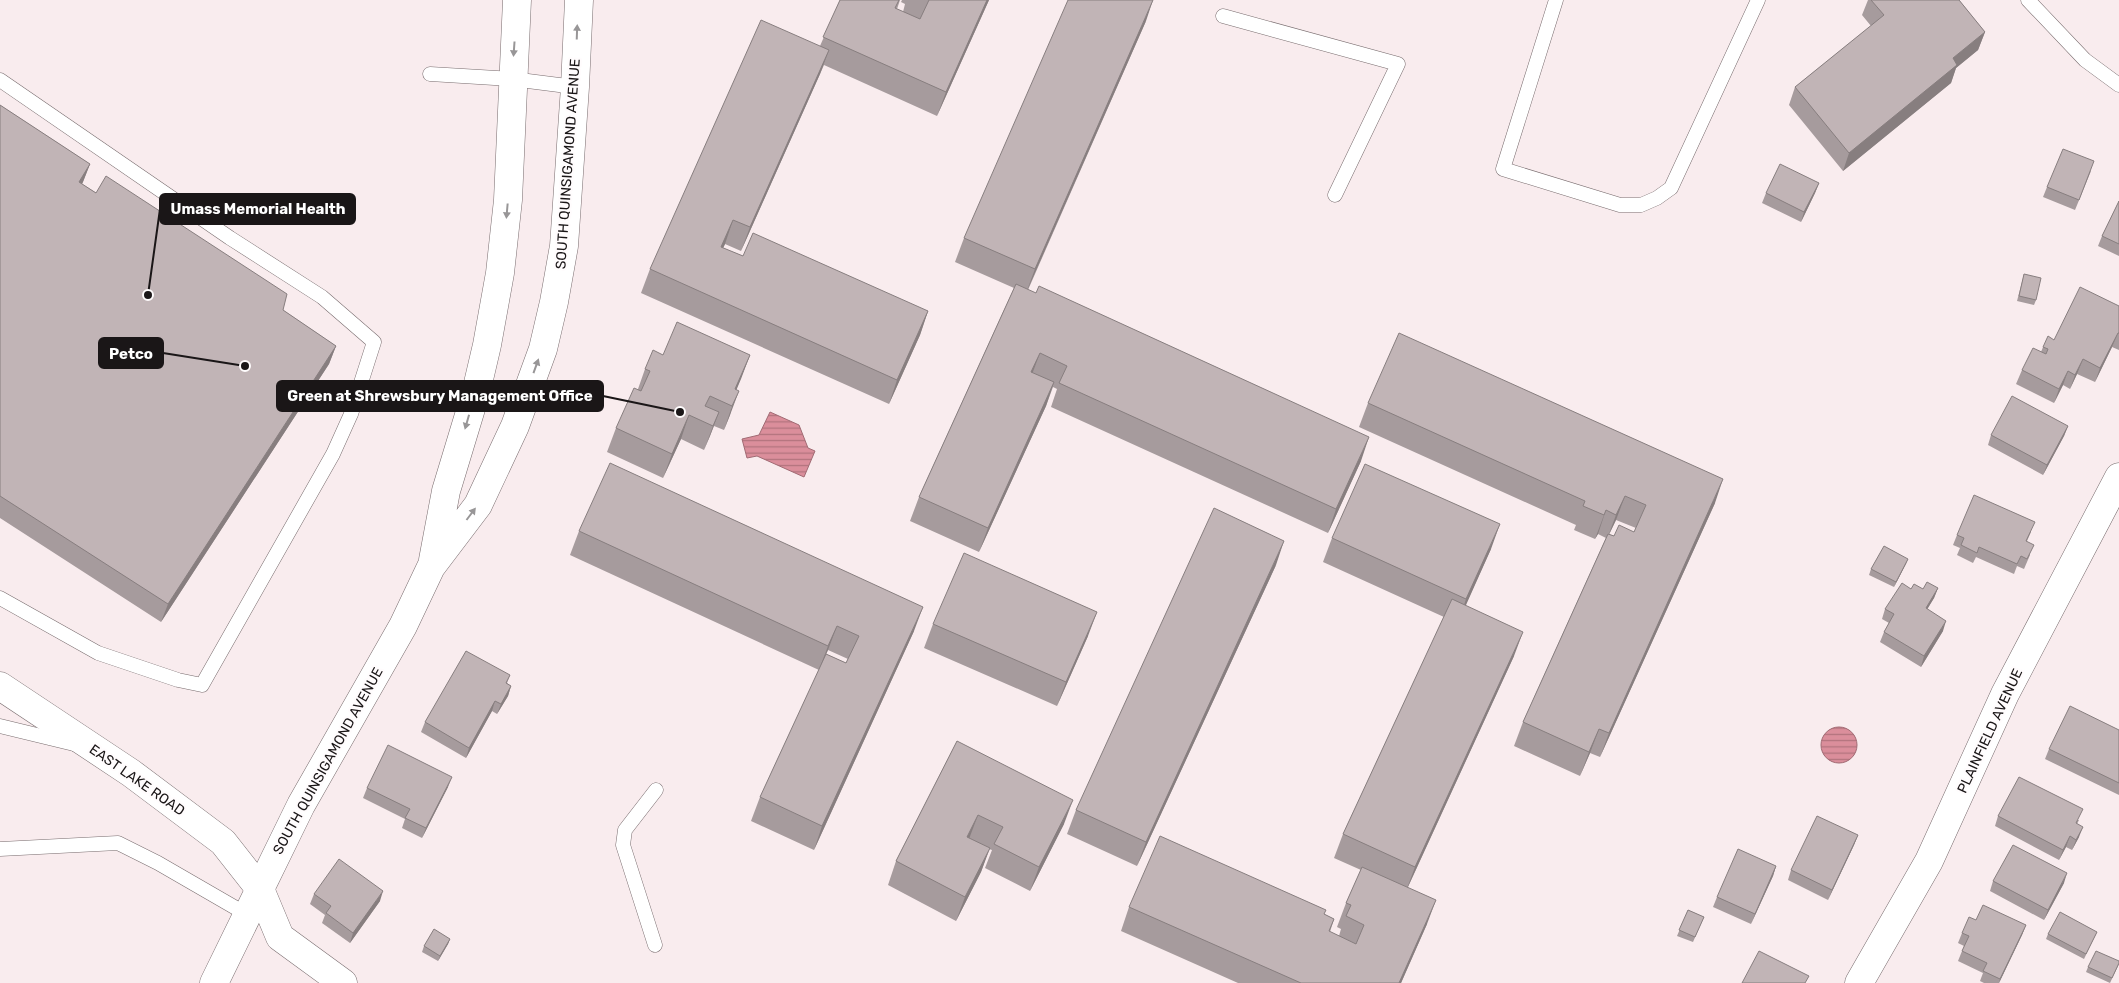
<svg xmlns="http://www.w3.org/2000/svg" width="2119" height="983" viewBox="0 0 2119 983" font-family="Rubik,sans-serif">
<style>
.water{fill:url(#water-rules);stroke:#a16a73}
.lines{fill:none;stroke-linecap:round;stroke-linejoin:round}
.service-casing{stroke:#786c6e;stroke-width:15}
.minor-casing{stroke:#786c6e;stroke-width:29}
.secondary-casing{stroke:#786c6e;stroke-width:29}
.service{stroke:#fff;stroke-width:14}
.minor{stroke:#fff;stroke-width:28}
.secondary{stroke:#fff;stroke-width:28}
.wall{fill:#a69b9d;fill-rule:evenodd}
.shaded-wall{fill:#877e7f}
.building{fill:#c1b4b6;stroke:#877e7f}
.oneway{fill:#989697}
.labels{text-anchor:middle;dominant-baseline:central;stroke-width:4.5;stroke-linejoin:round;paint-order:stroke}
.street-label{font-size:14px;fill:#1a1617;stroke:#fffcfd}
.leader{fill:none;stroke:#1a1617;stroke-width:2}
.callout-dot{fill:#1a1617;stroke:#fffcfd;stroke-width:2}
.callout{fill:#1a1617;stroke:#1a1617;stroke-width:2}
.callout-label{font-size:15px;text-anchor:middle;font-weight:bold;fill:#fff}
</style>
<defs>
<pattern id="water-rules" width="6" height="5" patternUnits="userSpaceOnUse" patternTransform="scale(1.25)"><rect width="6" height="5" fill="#db8e9b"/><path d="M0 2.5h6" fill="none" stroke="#b1737d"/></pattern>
</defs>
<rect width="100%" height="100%" fill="#f9ecee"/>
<path class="water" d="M770 412 799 425 808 448 815 451 804 477 757 456 747 458 742 439 759 435Z
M1821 745a18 18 0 1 1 36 0a18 18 0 1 1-36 0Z"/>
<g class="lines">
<defs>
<path id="service" d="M1556 0 1503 169 1620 205H1641L1657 198 1671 188 1758 0
M2028 0 2085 60 2119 85
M1223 16 1398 64 1335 195
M430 74 512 79 575 87
M0 80 230 238 322 297 374 342 351 414 333 454 202 685 178 680 98 653 0 598
M0 726 74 744
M0 849 118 843 158 863 248 915
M655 945 623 845 625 830 656 790"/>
<path id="minor" d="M0 686 131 773 223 842 260 889 280 937 343 983
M1859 983 1929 861 2005 694 2119 477"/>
<path id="secondary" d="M433 560 446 491 476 392 487 345 500 273 508 200 517 0
M214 983 301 805 403 626 431 567 478 505 515 426 543 349 554 302 564 246 575 87 579 0"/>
</defs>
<use href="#service" class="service-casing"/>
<use href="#minor" class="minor-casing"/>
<use href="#secondary" class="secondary-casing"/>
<use href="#service" class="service"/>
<use href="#minor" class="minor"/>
<use href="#secondary" class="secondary"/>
</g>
<path class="wall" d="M840 0H900L897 9 903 12 905 4 901 2 902 0H989L937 116 824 65 820 74 741 251 725 244 723 248 743 256 928 311 920 335 889 404 641 293 650 269 820 46Z
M1868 0H1959L1985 32 1978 50 1956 68 1951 83 1843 171 1789 105 1795 87 1871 26 1862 15Z
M1146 21 1028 290 1361 461 1328 533 1051 407 1057 389 1053 387 1046 406 979 552 910 521 919 497 1014 288 955 262 964 238Z
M0 105 90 164 82 184 283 310 336 346 329 364 161 622 0 518Z
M2091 171 2075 210 2043 197 2047 187Z
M1819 183 1815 193 1801 222 1762 203 1766 193Z
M2119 201V256L2098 246 2102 236Z
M2024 274 2036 300 2034 305 2017 301Z
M2119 306V350L2112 347 2095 382 2077 374 2070 389 2063 385 2054 403 2016 384 2022 370 2041 352 2043 347 2054 340Z
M663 355H750L736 390 730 415 724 430 714 426 704 450 681 439 663 478 607 452 616 428 638 389 645 369Z
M1368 403 1715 503 1600 757 1590 753 1580 776 1514 746 1523 722 1606 538 1598 534 1595 539 1574 530 1576 525 1359 427ZM1616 520 1636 528 1634 532 1614 536 1609 534Z
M2068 426 2064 436 2043 475 1988 445 1991 435Z
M579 531 914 631 814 850 751 821 760 797 819 670 570 555ZM828 650 848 659 846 663 826 654Z
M2031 532 2027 541 2030 555 2024 569 2017 566 2014 574 1976 557 1973 563 1957 555 1960 548 1953 545 1957 535Z
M1332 538 1491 549 1465 606 1514 656 1408 887 1427 924 1401 983H1238L1121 931 1129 907 1324 914 1334 919 1330 932 1339 936 1341 929 1337 927 1346 903 1361 870 1334 858 1343 834 1444 617 1323 562Z
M1908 559 1894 587 1869 575 1871 569Z
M1276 565 1137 866 1067 834 1076 810Z
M1938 588 1934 598 1927 609 1943 631 1921 667 1880 642 1884 632 1889 623 1882 619 1885 609 1923 589Z
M933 624 1088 636 1057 706 924 648Z
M510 675 507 683 511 686 508 696 497 714 492 711 466 758 421 732 425 722Z
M2119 730V795L2045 759 2049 749Z
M957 741 1064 824 1030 891 985 868 992 850 989 849 981 872 956 921 888 885 896 861Z
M448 787 422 838 402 828 405 819 363 798 367 788Z
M1998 816 2079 820 2077 824 2079 837 2072 850 2066 847 2059 860 1995 826Z
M1858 835 1854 845 1828 900 1788 880 1791 870Z
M1776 866 1773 876 1751 924 1713 907 1717 897Z
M1993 881 2064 883 2044 920 1990 891Z
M314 894 380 901 350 943 322 923 325 915 310 904Z
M1688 910 1704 917 1693 942 1677 936Z
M1976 920 2026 925 2022 935 1999 983H1984L1980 981 1983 973 1958 961 1964 946 1958 943 1962 933Z
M2097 932 2084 959 2046 939 2048 934Z
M450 939 448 944 438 961 422 952 424 946Z
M2119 964 2110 983 2086 972 2088 967Z"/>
<path class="shaded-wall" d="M987 0H989L937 116 946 92Z
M1153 0 1146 21 1026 293 1035 269Z
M1985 32 1978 50 1956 68 1951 83 1843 171 1849 153 1953 58Z
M829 50 820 74 741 251 750 227Z
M90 164 83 182 73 200 79 182Z
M1819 183 1815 193 1801 222 1804 212Z
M733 220 725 244 712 271 721 247Z
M928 311 920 335 889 404 897 380Z
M2118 333 2112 347 2095 382 2100 368Z
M336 346 329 364 161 622 168 604Z
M1040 353 1031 377V372Z
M750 355 741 379 730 405 735 389Z
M2083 359 2077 374 2070 389 2075 375Z
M2068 371 2063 385 2054 403 2059 389Z
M1054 382 1046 406 979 552 988 528Z
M739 391 730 415 724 430 732 406Z
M719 412 710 436 704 450 713 426Z
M689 415 681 439 663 478 672 454Z
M2068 426 2064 436 2043 475 2047 465Z
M1369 437 1361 461 1328 533 1336 509Z
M1723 479 1715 503 1600 757 1609 733Z
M1625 496 1616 520 1607 539 1616 515Z
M1606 510 1598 534 1595 539 1604 515Z
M1500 524 1491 549 1458 623 1466 599Z
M1284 541 1276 565 1137 866 1146 842Z
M1908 559 1906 564 1894 587 1896 582Z
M1938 588 1934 598 1922 618 1926 608Z
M923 607 914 631 814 850 822 826Z
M1097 612 1088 636 1057 706 1066 682Z
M1946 621 1943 631 1921 667 1924 656Z
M837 626 828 650 819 670 828 646Z
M1523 632 1514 656 1406 891 1415 867Z
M511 686 508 696 497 714 501 704Z
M495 701 492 711 466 758 469 748Z
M1599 729 1590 753 1580 776 1589 752Z
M452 777 448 787 422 838 426 828Z
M1073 800 1064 824 1030 891 1039 867Z
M978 815 969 839 967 837Z
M2083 827 2079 837 2072 850 2076 840Z
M1858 835 1854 845 1828 900 1832 890Z
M2070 836 2066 847 2059 860 2063 850Z
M990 848 981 872 956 921 965 897Z
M1776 866 1773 876 1751 924 1755 914Z
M2067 873 2064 883 2044 920 2048 910Z
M383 891 380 901 350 943 353 933Z
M1436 900 1427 924 1401 983H1399Z
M2026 925 2022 935 1999 983 2000 979Z
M450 939 448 944 438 961 440 956Z"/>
<path class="building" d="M840 0H899L895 8 920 19 929 0H987L946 92 823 37Z
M1068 0H1153L1035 269 964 238Z
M1871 0H1959L1985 32 1953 58 1957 65 1849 153 1795 87 1884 15Z
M761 20 829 50 750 227 733 220 721 247 743 256 753 233 928 311 897 380 650 269Z
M0 105 90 164 79 182 96 193 106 176 287 294 283 310 336 346 168 604 0 496Z
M2063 149 2094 161 2079 200 2047 187Z
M1780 164 1819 183 1804 212 1766 193Z
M2119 201V244L2102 236Z
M2024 274 2041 278 2036 300 2019 296Z
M1016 284 1036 293 1039 286 1369 437 1336 509 1059 383 1067 366 1040 353 1031 372 1054 382 988 528 919 497Z
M2080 287 2119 306V333H2118L2100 368 2083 359 2075 375 2068 371 2059 389 2022 370 2033 348 2046 354 2048 349 2043 347 2048 336 2054 340Z
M677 322 750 355 735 389 739 391 732 406 710 396 705 406 719 412 713 426 689 415 672 454 616 428 634 388 641 391 650 371 645 369 653 350 663 355Z
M1399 333 1723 479 1609 733 1599 729 1589 752 1523 722 1608 534 1614 536 1619 525 1634 532 1646 505 1625 496 1616 515 1606 510 1604 515 1583 506 1585 501 1368 403Z
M2012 396 2068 426 2047 465 1991 435Z
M610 463 923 607 822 826 760 797 826 654 846 663 859 636 837 626 828 646 579 531Z
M1365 464 1500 524 1466 599 1332 538Z
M1974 495 2035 522 2026 541 2034 545 2027 559 2021 556 2017 564 1979 547 1977 553 1961 545 1964 538 1957 535Z
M1214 508 1284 541 1146 842 1076 810Z
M1884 546 1908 559 1896 582 1871 569Z
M964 553 1097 612 1066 682 933 624Z
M1927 582 1938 588 1926 608 1946 621 1924 656 1884 632 1894 614 1885 609 1902 583 1911 589 1914 584 1923 589Z
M1452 599 1523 632 1415 867 1343 834Z
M466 651 510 675 506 683 511 686 501 704 495 701 469 748 425 722Z
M2070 706 2119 730V783L2049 749Z
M957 741 1073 800 1039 867 994 844 1003 827 978 815 967 837 990 848 965 897 896 861Z
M388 745 452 777 426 828 405 818 410 809 367 788Z
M2019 777 2083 809 2076 823 2083 827 2076 840 2070 836 2063 850 1998 816Z
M1817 816 1858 835 1832 890 1791 870Z
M1160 836 1326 910 1324 914 1334 919 1329 931 1356 944 1364 925 1346 916 1351 905 1346 903 1362 867 1436 900 1399 983H1301L1129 907Z
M2013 845 2067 873 2048 910 1993 881Z
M1738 849 1776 866 1755 914 1717 897Z
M339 859 383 891 353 933 326 913 331 906 314 894Z
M1983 905 2026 925 2000 979 1983 971 1987 963 1962 951 1969 936 1962 933 1969 917 1976 920Z
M1688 910 1704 917 1695 937 1679 930Z
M2060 912 2097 932 2086 954 2048 934Z
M434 929 450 939 440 956 424 946Z
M1759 951 1809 976 1805 983H1742Z
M2096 951 2119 961V963L2112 978 2088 967Z"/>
<defs><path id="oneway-solid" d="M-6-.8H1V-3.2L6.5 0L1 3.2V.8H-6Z" transform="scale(1.25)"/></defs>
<g class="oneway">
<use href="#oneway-solid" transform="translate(577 32) rotate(-88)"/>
<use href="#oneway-solid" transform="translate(514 49) rotate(94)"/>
<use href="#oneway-solid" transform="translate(507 211) rotate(95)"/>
<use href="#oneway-solid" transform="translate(536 366) rotate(-70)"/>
<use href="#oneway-solid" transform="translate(467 422) rotate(106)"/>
<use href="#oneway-solid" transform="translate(471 514) rotate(-53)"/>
</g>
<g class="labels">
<g class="street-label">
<text transform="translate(568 164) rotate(-86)">SOUTH QUINSIGAMOND AVENUE</text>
<text transform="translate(1990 731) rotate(-65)">PLAINFIELD AVENUE</text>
<text transform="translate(328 761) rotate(-61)">SOUTH QUINSIGAMOND AVENUE</text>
<text transform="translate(137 780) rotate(35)">EAST LAKE ROAD</text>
</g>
</g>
<path class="leader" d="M148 295L160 209M245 366L163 353M680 412L603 396"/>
<g class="callout-dot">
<circle cx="148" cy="295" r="5"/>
<circle cx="245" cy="366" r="5"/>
<circle cx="680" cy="412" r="5"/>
</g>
<g class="callout">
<rect x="160" y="194" width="195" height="30" rx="5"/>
<rect x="99" y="338" width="64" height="30" rx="5"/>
<rect x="277" y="381" width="326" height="30" rx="5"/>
</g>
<g class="callout-label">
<text x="258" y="214">Umass Memorial Health</text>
<text x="131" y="359">Petco</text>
<text x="440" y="401">Green at Shrewsbury Management Office</text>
</g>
</svg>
